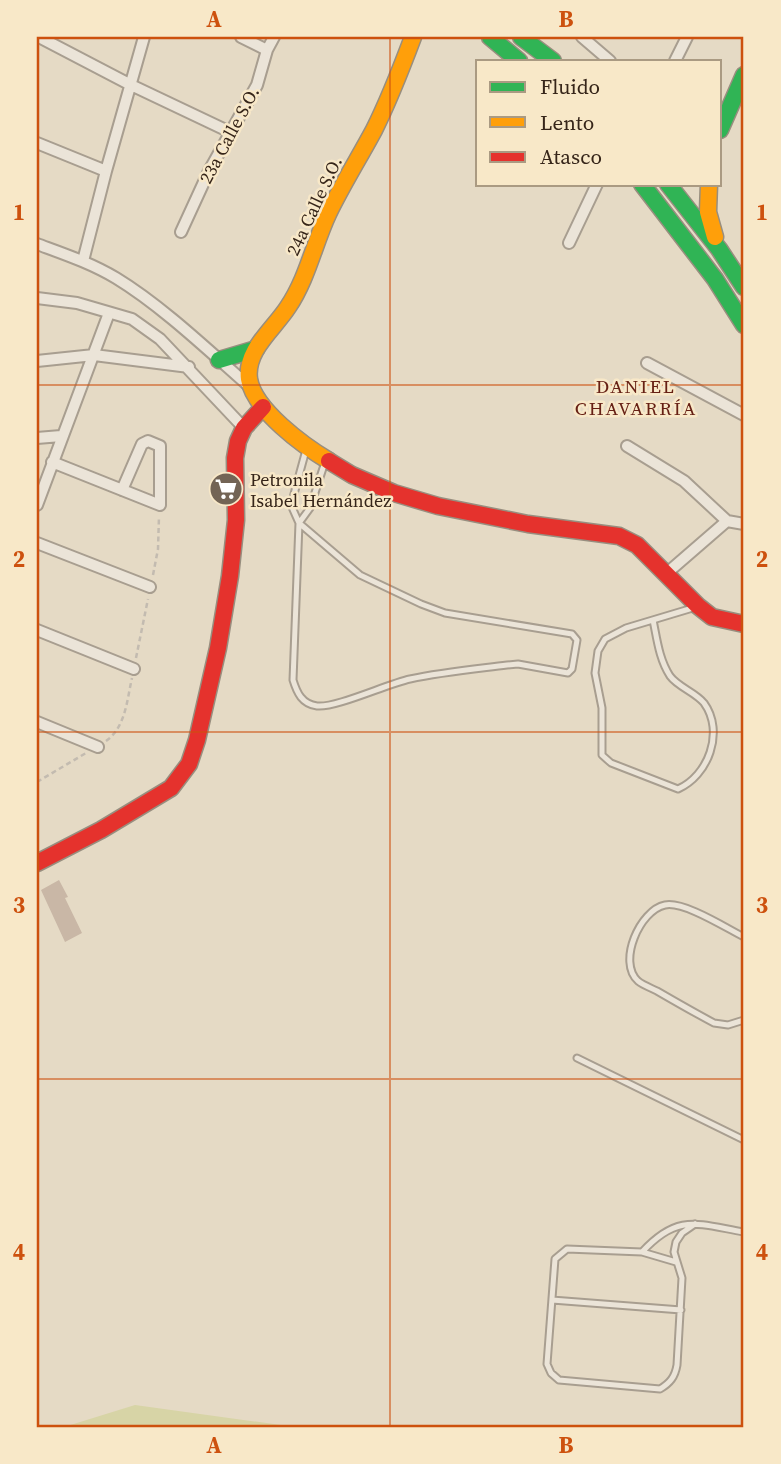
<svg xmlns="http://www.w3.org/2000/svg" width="781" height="1464" viewBox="0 0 781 1464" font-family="'Source Serif 4',serif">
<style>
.green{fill:#d7d4a6}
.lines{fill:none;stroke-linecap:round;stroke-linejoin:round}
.stream{stroke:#b3c8b9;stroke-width:3.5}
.building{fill:#c9b7a6}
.lane-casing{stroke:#a89e90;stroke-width:9}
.street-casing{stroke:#a89e90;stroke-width:14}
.fast-casing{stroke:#988e7f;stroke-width:19}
.slow-casing{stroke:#988e7f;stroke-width:19}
.jam-casing{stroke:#988e7f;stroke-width:19}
.path{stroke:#c3bbb0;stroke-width:2.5;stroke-dasharray:5 3.5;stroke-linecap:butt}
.lane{stroke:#ebe4d8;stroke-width:5}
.street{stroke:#ebe4d8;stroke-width:10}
.fast{stroke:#30b455;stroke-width:16}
.slow{stroke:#ff9f0a;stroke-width:16}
.jam{stroke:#e5322d;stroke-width:16}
.grid{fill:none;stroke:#cd510e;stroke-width:2;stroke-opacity:0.55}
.labels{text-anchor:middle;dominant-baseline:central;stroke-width:5;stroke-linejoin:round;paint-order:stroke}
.street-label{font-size:18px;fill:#362519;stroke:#f8e8c8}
.poi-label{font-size:18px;fill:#362519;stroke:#f8e8c8;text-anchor:start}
.neighbourhood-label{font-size:19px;letter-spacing:2px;fill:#662014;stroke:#f8e8c8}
.neatline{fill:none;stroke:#cd510e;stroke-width:2.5}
.grid-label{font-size:23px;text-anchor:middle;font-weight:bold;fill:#cd510e}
</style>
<rect width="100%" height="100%" fill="#e5dac5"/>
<path class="green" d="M135 1405 295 1427H64Z"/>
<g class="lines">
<path class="stream" d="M744 37V42"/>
</g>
<path class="building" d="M59 880 68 897 65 898 82 933 65 942 41 890Z"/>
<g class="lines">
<defs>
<path id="lane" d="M306 450 291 505 299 523 360 575 421 604 445 613 572 634 577 640 572 669 568 673 518 664 507 665C475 669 442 672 410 679 387 684 336 708 317 706 302 704 297 693 293 680L299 523 310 508 325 462
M653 620C657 639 659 659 670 676 678 687 695 692 704 703 725 732 708 776 678 789L611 763 602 755V708L595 673 598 651 605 639 626 628 696 607
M744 937C726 928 684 901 665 905 640 910 617 962 638 981 643 985 651 988 657 991 676 1002 695 1013 714 1023L728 1025 744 1020
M577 1058 744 1140
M642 1252C678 1213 697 1224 744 1232
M676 1262 642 1252 567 1249 555 1259 547 1364 551 1373 559 1380 660 1389C670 1383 675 1377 677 1365L682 1278 674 1252 676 1242 682 1233 695 1224
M552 1300 681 1310"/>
<path id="street" d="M39 37 131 85 230 132
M241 37 267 50
M582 37 610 61
M675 61 687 37
M37 143 106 171
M181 232 209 171 257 85 267 50 274 37
M569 243 597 184
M37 244C64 254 91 263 116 278 162 306 209 351 250 387
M83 261 106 171 144 37
M37 298 77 303 132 319 160 339 244 428
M37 361 94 355 189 367
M647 363 744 415
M37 438 61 436
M627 446 684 481 727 521 744 524
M52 462 160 505V446L148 441 142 444 122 490
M37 505 109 313
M37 543 150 587
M667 573 727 521
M37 630 134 669
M37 722 98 747"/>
<path id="fast" d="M490 37 519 61
M521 37 553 61
M720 130 744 75
M642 184 715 279 744 325
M668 184 719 249 744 287
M219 360 256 349"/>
<path id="slow" d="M709 184 708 212 715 237
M329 461C304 446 254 410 249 379 245 350 274 329 288 307 307 279 314 244 328 214 342 185 359 158 374 130 389 100 401 69 413 37"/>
<path id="jam" d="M329 461 352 475 394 493 438 506 528 524 619 536 637 545 698 606 712 617 744 624
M37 863 101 830 171 788 189 764 197 740 218 648 230 576 236 520 235 458 238 441 244 428 263 407"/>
</defs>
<use href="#lane" class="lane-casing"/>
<use href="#street" class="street-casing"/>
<use href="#fast" class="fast-casing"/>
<use href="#slow" class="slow-casing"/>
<use href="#jam" class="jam-casing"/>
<path class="path" d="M153 575 158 549 159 516
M136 658 148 599
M106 741C126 727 127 699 132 678
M37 782 86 753"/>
<use href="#lane" class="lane"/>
<use href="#street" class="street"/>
<use href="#fast" class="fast"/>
<use href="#slow" class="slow"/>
<use href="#jam" class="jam"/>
</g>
<path class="grid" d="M390 37V1427M37 385H744M37 732H744M37 1079H744"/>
<defs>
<symbol id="supermarket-disc" viewBox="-11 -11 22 22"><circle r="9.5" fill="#736455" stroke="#f8e8c8"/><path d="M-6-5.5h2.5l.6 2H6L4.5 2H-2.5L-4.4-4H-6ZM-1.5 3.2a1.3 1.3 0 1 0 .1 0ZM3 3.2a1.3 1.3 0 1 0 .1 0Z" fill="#fff"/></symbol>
</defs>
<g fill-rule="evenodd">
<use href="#supermarket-disc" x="207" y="470" width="38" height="38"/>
</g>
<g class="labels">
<g class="street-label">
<text transform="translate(229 135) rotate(-62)">23a Calle S.O.</text>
<text transform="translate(314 206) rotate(-65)">24a Calle S.O.</text>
</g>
<g class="poi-label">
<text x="250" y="479">Petronila<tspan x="250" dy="21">Isabel Hernández</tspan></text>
</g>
<g class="neighbourhood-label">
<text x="636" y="386">DANIEL<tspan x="636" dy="22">CHAVARRÍA</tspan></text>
</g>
</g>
<rect width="781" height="1464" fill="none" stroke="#f8e8c8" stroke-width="77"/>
<rect x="476" y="60" width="245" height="126" fill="#f8e8c8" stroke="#aa9a82" stroke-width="2"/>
<rect x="490" y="82" width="35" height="10" fill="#30b455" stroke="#aa9a82" stroke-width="2"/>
<text x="540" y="94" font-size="21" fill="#362519">Fluido</text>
<rect x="490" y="117" width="35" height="10" fill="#ff9f0a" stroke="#aa9a82" stroke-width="2"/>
<text x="540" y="130" font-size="21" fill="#362519">Lento</text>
<rect x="490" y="152" width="35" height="10" fill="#e5322d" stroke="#aa9a82" stroke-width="2"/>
<text x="540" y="164" font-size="21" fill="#362519">Atasco</text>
<rect x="38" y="38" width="704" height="1388" class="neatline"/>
<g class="grid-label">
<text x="214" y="27">A</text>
<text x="566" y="27">B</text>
<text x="19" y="220">1</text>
<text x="762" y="220">1</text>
<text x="19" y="567">2</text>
<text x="762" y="567">2</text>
<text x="19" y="913">3</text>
<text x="762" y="913">3</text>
<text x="19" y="1260">4</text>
<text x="762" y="1260">4</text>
<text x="214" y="1453">A</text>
<text x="566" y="1453">B</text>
</g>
</svg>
